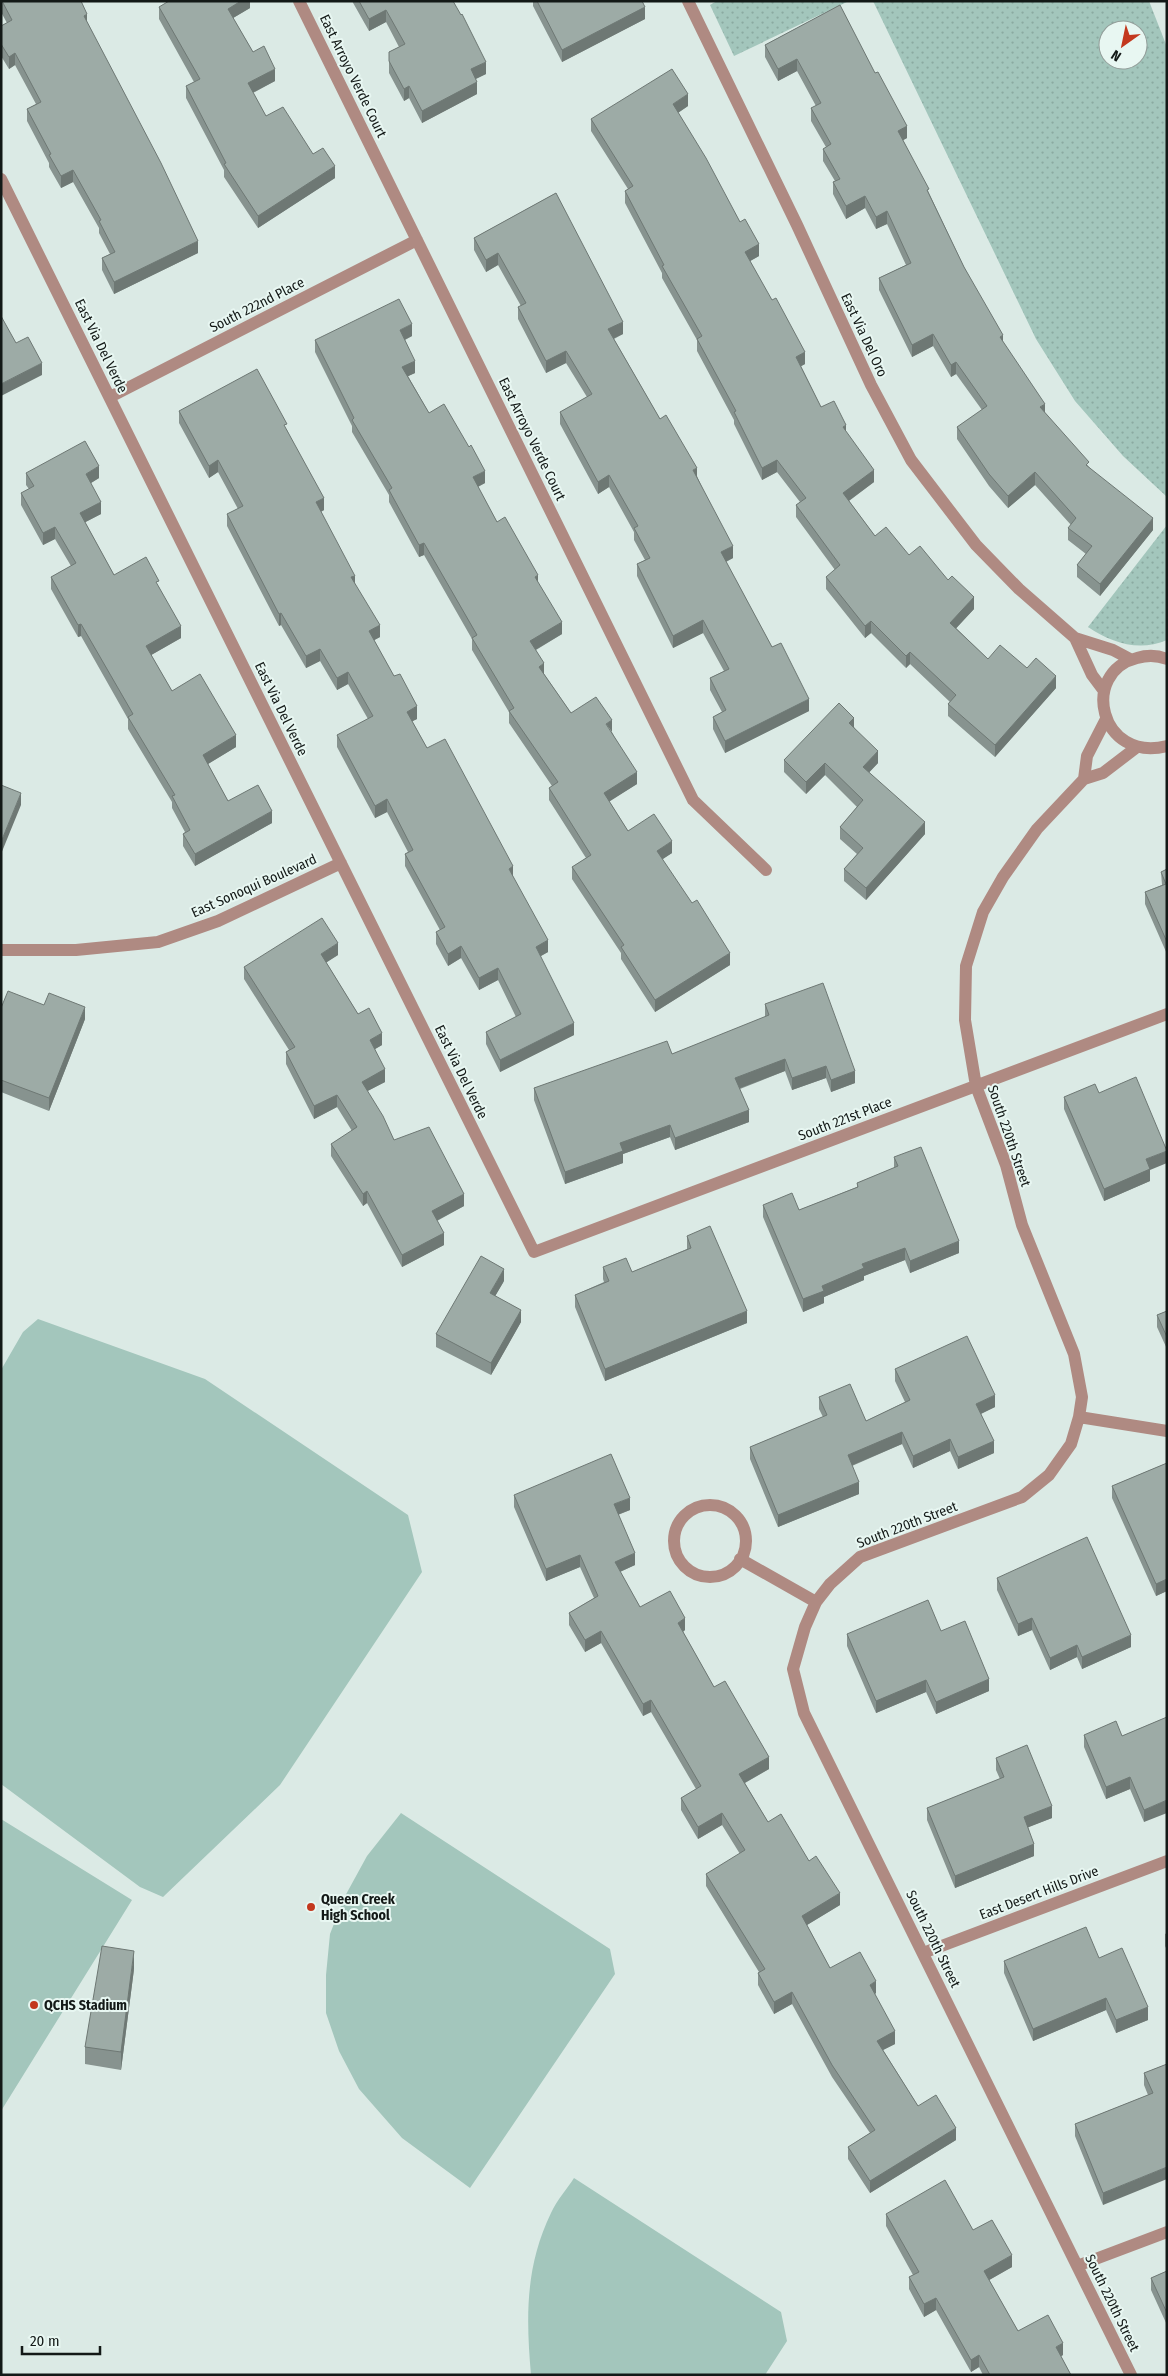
<svg xmlns="http://www.w3.org/2000/svg" width="1168" height="2376" viewBox="0 0 1168 2376" font-family="'Fira Sans Condensed',sans-serif">
<style>
.grass{fill:#a3c6bc}
.park{fill:url(#park-dots);fill-rule:evenodd}
.lines{fill:none;stroke-linecap:round;stroke-linejoin:round}
.street{stroke:#af8a82;stroke-width:12}
.wall{fill:#87938f}
.shaded-wall{fill:#6e7874}
.building{fill:#9daba6;stroke:#6e7874}
.poi-dot{fill:#c3381e;stroke:#e8f7f2;stroke-width:2}
.labels{text-anchor:middle;dominant-baseline:central;stroke-width:4;stroke-linejoin:round;paint-order:stroke}
.street-label{font-size:14px;fill:#131917;stroke:#e8f7f2}
.poi-label{font-size:14px;font-weight:bold;fill:#131917;stroke:#e8f7f2;text-anchor:start}
</style>
<defs>
<pattern id="park-dots" width="8" height="8" patternUnits="userSpaceOnUse" patternTransform="scale(1.25)"><rect width="8" height="8" fill="#a3c6bc"/><path d="M2 2h.1M6 6h.1" fill="none" stroke="#8baaa1" stroke-width="1.8" stroke-linecap="round"/></pattern>
</defs>
<rect width="100%" height="100%" fill="#dbeae5"/>
<path class="grass" d="M38 1319 205 1379 408 1515 422 1572 280 1785 163 1897 140 1887 1 1784V1370L23 1332Z
M401 1813 610 1949 615 1974 470 2188 402 2138 359 2089 339 2051 326 2013V1975L330 1934 344 1898 367 1856Z
M1 1819 132 1900 1 2111Z
M574 2178 781 2312 787 2341 765 2375H531C526 2317 525 2267 551 2213 557 2200 567 2189 574 2178Z"/>
<path class="park" d="M717 1H849L734 56 710 5Z
M873 1H1149L1167 47V497L1123 456 1075 401 1036 339ZM1108 30H1138V60H1108Z
M1167 525V640C1139 652 1112 643 1088 627Z"/>
<g class="lines">
<path class="street" d="M299 1 693 800 766 870
M688 1 797 225 871 385 911 460 976 545 1019 589 1075 638 1092 675 1104 691
M1 179 534 1252 1167 1014
M110 397 417 240
M1075 638 1113 650 1130 659
M1167 659C1157 655 1147 655 1137 658 1080 672 1099 763 1167 746
M1084 779 1087 756 1106 719
M1 950H76L158 942 218 921 341 863
M1079 1417 1167 1431
M674 1541a36 36 0 1 1 72 0a36 36 0 1 1-72 0Z
M740 1559 816 1602
M923 1953 1167 1861
M1077 2266 1167 2232
M1131 2375 804 1713 793 1669 805 1627 816 1602 830 1584 860 1557 1022 1497 1049 1475 1071 1444 1079 1417 1082 1397 1074 1354 1022 1225 1006 1165 976 1086 965 1020 966 966 983 912 1003 877 1037 829 1084 779 1103 773 1137 747"/>
</g>
<path class="wall" d="M1 1H81L87 22 198 253 114 294 102 270V258L110 254 99 233V228L73 182 61 188 49 167V163L27 121V109L36 104 15 65 9 69 1 56V26L7 23 1 12Z
M250 1V8L233 18 253 52 275 81 253 93 266 116 313 154 335 178 258 228 224 177V170L186 98V86L194 82 159 19V7Z
M352 1H453L486 74 476 79 477 94 422 123 409 98 404 101 389 73V52L399 47 386 22 369 31Z
M533 1H642L645 19 562 62 533 6Z
M840 5 907 138 903 140 929 193 964 267 1003 342 1045 413 1089 467 1153 530 1100 596 1077 577V565L1086 554 1068 540V528L1071 525 1035 485 1008 508 989 486 957 439V427L982 410 956 374 951 377 933 346 912 357 879 290V278L906 265 887 224 876 229 865 208 846 219 833 194V182L835 181 823 161V149L826 147 811 121V108L816 106 797 71 778 81 765 57V45Z
M688 106 678 113 759 256 750 261 805 364 801 366 821 407 846 432 874 482 849 501 875 536 909 555 948 580 974 609 956 628 988 659 1027 668 1056 688 995 757 948 716V704L950 702 910 664 906 668 871 633 865 638 826 589V577L835 570 796 517V505L800 502 777 472 762 480 734 424V420L697 351V340L662 278V273L625 203V191L628 189 591 131V119Z
M556 193 623 334 614 339 660 419 697 476 733 558 726 562 772 647 809 711 725 753 713 729V717L722 712 710 690V678L724 671 703 633 673 648 637 576V564L645 560 634 540V532L609 487 598 494 560 424V412L587 397 566 363 546 373 518 319V307L521 306 498 265 486 272 474 250V238Z
M412 336 405 340 415 373 408 376 429 413 485 483 478 487 497 522 538 583 562 634 536 650 544 674 571 713 612 732 637 784 609 801 628 831 672 853 662 859 730 965 655 1012 621 959V953L572 879V867L586 858 549 800V788L552 786 509 723V712L472 650V639L424 555 419 557 389 502V495L352 432V426L315 352V340Z
M179 411 287 430 324 510 321 512 380 637 374 640 417 719 412 721 427 748 513 877 548 952 540 956 574 1035 500 1072 486 1044V1032L516 1017 498 980 479 990 461 958 448 966 436 944V932L440 930 405 866V854L408 852 387 812 375 818 337 747V735L368 719 348 684 337 690 320 661 306 668 281 625 279 626 227 526V514L238 509 218 472 209 478 179 423Z
M26 473 99 478 91 483 101 514 85 522 114 575 159 587 181 638 151 655 172 691 236 747 208 764 228 801 272 823 195 866 183 846V834L185 832 172 808V802L128 729V719L81 636 78 637 51 589V577L71 566 55 539 43 545 21 505V493L29 489 26 485Z
M854 727 878 763 869 772 925 834 866 900 844 881V869L857 854 840 839V827L857 807 825 775 806 794 784 772V760Z
M1167 869V954L1145 904V892L1162 885 1161 872Z
M338 955 326 962 358 1014 382 1045 375 1049 385 1082 367 1091 394 1140 464 1206 437 1221 444 1245 402 1267 367 1203 363 1206 331 1156V1144L352 1131 337 1107 314 1119 286 1064V1052L289 1050 244 979V967Z
M765 1004 855 1083 831 1092 826 1078 792 1090 785 1071 740 1089 749 1122 675 1150 670 1137 623 1154V1163L565 1184 534 1100V1088L672 1054 765 1017Z
M44 1005 85 1019 49 1111 1 1092V1008Z
M1099 1093 1150 1170V1181L1104 1201 1064 1109V1097Z
M894 1157 959 1253 910 1273 905 1260 864 1276V1280L824 1297V1303L803 1312 763 1217V1205L799 1210 857 1187V1183L894 1168Z
M687 1236 747 1323 605 1381 575 1307V1295L604 1282 603 1279V1267L632 1272 687 1249Z
M504 1281 495 1296 521 1322 491 1375 436 1347V1334Z
M1167 1311V1349L1157 1327V1315Z
M895 1369 995 1407 981 1414 994 1453 958 1469 950 1451 913 1468 902 1444 852 1466 859 1494 778 1527 750 1459V1447L823 1417 819 1409V1397L866 1421 905 1402 895 1381Z
M1167 1463V1591L1156 1596 1112 1498V1486Z
M514 1495 630 1510 618 1515 635 1565 620 1572 640 1607 685 1630 683 1632 714 1687 769 1769 745 1783 768 1822 809 1861 840 1905 807 1925 830 1968 876 1993 875 1994 895 2044 883 2050 918 2106 956 2140 870 2193 848 2159V2147L870 2133 832 2077 792 2004 774 2014 758 1985V1973L759 1972 706 1886V1874L740 1854 722 1825 698 1839 681 1810V1798L696 1789 651 1712 643 1716 601 1643 585 1652 569 1625V1613L594 1598 580 1567 546 1581 514 1507Z
M997 1578 1131 1647 1082 1669 1077 1657 1050 1670 1032 1630 1018 1636 997 1590Z
M941 1631 989 1691 936 1714 926 1692 876 1713 847 1646V1634Z
M1167 1717 1144 1822 1130 1789 1106 1799 1084 1747V1735L1122 1736Z
M996 1758 1052 1818 1028 1827 1034 1856 955 1888 927 1820V1808L1000 1779 996 1770Z
M1167 1933V1950L1165 1946V1934Z
M1099 1958 1148 2020 1116 2033 1106 2010 1033 2041 1004 1973V1961Z
M134 1969 121 2070 85 2064V2047Z
M1167 2064 1103 2205 1075 2136V2124L1148 2095 1144 2085V2073Z
M886 2214 973 2230 1012 2267 989 2280 1018 2331 1063 2355 1061 2356 1071 2375H983L979 2367 971 2372 936 2310 924 2317 909 2289V2277L913 2275 886 2226Z
M1167 2271V2325L1151 2290V2278Z"/>
<path class="shaded-wall" d="M241 1H250V8L228 21V9Z
M645 7V19L562 62V50Z
M386 10V22L369 31V19Z
M87 14V26L84 16Z
M15 53V65L9 69V57Z
M797 59V71L778 81V69Z
M486 62V74L471 81V69Z
M275 69V81L248 95V83Z
M477 82V94L422 123V111Z
M409 86V98L404 101V89Z
M688 94V106L673 116V104Z
M907 126V138L898 143V131Z
M335 166V178L258 228V216Z
M73 170V182L61 188V176Z
M865 196V208L846 219V206Z
M887 211V224L876 229V217Z
M198 241V253L114 294V282Z
M759 244V256L745 264V252Z
M498 253V265L486 272V260Z
M623 322V334L608 341V329Z
M412 324V336L400 342V330Z
M933 334V346L912 357V345Z
M1003 335V347L1000 337Z
M566 351V363L546 373V361Z
M805 352V364L796 369V357Z
M415 361V373L402 379V367Z
M956 362V374L951 377V365Z
M42 363V375L1 396V384Z
M1045 404V416L1040 407Z
M846 425V437L843 427Z
M218 460V472L209 478V466Z
M777 460V472L762 480V468Z
M99 466V478L86 486V474Z
M697 468V480L693 470Z
M874 470V482L843 505V493Z
M485 471V483L473 489V477Z
M1035 472V485L1008 508V496Z
M609 475V487L598 494V482Z
M324 498V510L316 514V502Z
M101 502V514L80 525V513Z
M1153 518V530L1100 596V584Z
M55 527V539L43 545V533Z
M424 543V555L419 557V545Z
M733 546V558L721 564V552Z
M538 575V587L535 577Z
M355 576V588L351 577Z
M974 597V609L950 635V623Z
M281 613V625L279 626V614Z
M703 620V633L673 648V636Z
M871 621V633L865 638V626Z
M562 622V634L530 653V641Z
M81 624V636L78 637V625Z
M380 625V637L369 643V631Z
M181 626V638L146 658V646Z
M320 649V661L306 668V656Z
M910 652V664L906 668V656Z
M544 663V676L539 667Z
M348 672V684L337 690V678Z
M1056 676V688L995 757V745Z
M809 699V711L725 753V741Z
M417 706V719L407 724V712Z
M854 718V730L849 723Z
M612 720V732L606 724Z
M236 735V747L203 767V755Z
M878 751V763L863 779V767Z
M825 763V775L806 794V782Z
M637 772V784L604 805V793Z
M21 793V805L1 854V842Z
M387 799V812L375 818V806Z
M272 811V823L195 866V854Z
M925 822V834L866 900V888Z
M672 841V853L657 863V851Z
M513 866V878L509 869Z
M548 940V952L536 959V947Z
M338 943V955L321 966V954Z
M461 946V958L448 966V954Z
M730 953V965L655 1012V1000Z
M498 968V980L479 990V978Z
M85 1007V1019L49 1111V1098Z
M574 1023V1035L500 1072V1060Z
M382 1033V1045L370 1052V1040Z
M785 1059V1071L735 1090V1078Z
M826 1066V1078L792 1090V1078Z
M385 1069V1082L362 1094V1082Z
M855 1071V1083L831 1092V1080Z
M337 1095V1107L314 1119V1106Z
M749 1110V1122L675 1150V1138Z
M670 1125V1137L623 1154V1163L565 1184V1172L620 1143Z
M1167 1151V1163L1150 1170V1181L1104 1201V1189L1146 1159Z
M367 1191V1203L363 1206V1194Z
M464 1194V1206L432 1223V1211Z
M444 1233V1245L402 1267V1255Z
M959 1241V1253L910 1273V1261Z
M905 1248V1260L864 1276V1280L824 1297V1303L803 1312V1299L822 1286 862 1264Z
M504 1269V1281L490 1305V1293Z
M521 1310V1322L491 1375V1363Z
M747 1311V1323L605 1381V1369Z
M995 1395V1407L976 1416V1404Z
M902 1432V1444L848 1467V1455Z
M950 1439V1451L913 1468V1456Z
M994 1441V1453L958 1469V1457Z
M859 1482V1494L778 1527V1515Z
M630 1498V1510L614 1516V1504Z
M635 1553V1565L615 1574V1562Z
M580 1555V1567L546 1581V1569Z
M1167 1579V1591L1156 1596V1584Z
M685 1618V1630L678 1635V1623Z
M1032 1618V1630L1018 1636V1624Z
M601 1631V1643L585 1652V1640Z
M1131 1635V1647L1082 1669V1657Z
M1077 1645V1657L1050 1670V1658Z
M989 1679V1691L936 1714V1702Z
M926 1680V1692L876 1713V1701Z
M651 1700V1712L643 1716V1704Z
M769 1757V1769L739 1786V1774Z
M1130 1777V1789L1106 1799V1787Z
M1167 1800V1813L1144 1822V1810Z
M1052 1806V1818L1024 1829V1817Z
M722 1813V1825L698 1839V1827Z
M1034 1844V1856L955 1888V1876Z
M840 1893V1905L802 1928V1916Z
M134 1951V1969L121 2070V2052Z
M876 1981V1993L870 1997V1985Z
M792 1992V2004L774 2014V2002Z
M1106 1998V2010L1033 2041V2029Z
M1148 2007V2020L1116 2033V2020Z
M895 2031V2044L877 2053V2041Z
M956 2128V2140L870 2193V2181Z
M1167 2167V2179L1103 2205V2193Z
M1012 2255V2267L984 2283V2271Z
M936 2298V2310L924 2317V2304Z
M1063 2343V2355L1056 2359V2347Z
M979 2355V2367L971 2372V2360Z"/>
<path class="building" d="M2 1H81L87 14 84 16 161 163 198 241 114 282 102 258 115 252 99 221 101 220 73 170 61 176 49 155 51 154 27 109 41 102 15 53 9 57 1 44V26L12 20Z
M169 1H241L228 9 253 52 264 46 275 69 248 83 266 116 283 107 313 154 323 148 335 166 258 216 224 164 226 163 186 86 200 79 159 7Z
M359 1H453L461 15 462 14 486 62 471 69 477 82 422 111 409 86 404 89 389 61V52L405 44 386 10 369 19Z
M537 1H642L645 7 562 50Z
M840 5 875 73 878 72 907 126 898 131 929 189 927 190 964 267 1003 335 1000 337 1045 404 1040 407 1089 462 1086 465 1153 518 1100 584 1077 565 1092 546 1068 528 1076 518 1035 472 1008 496 989 474 957 427 987 406 956 362 951 365 933 334 912 345 879 278 911 263 887 211 876 217 865 196 846 206 833 182 840 179 823 149 831 144 811 108 821 103 797 59 778 69 765 45Z
M672 69 688 94 673 104 706 158 740 222 745 219 759 244 745 252 772 300 776 298 805 352 796 357 821 407 834 401 846 425 843 427 874 470 843 493 875 536 886 527 909 555 920 546 948 580 952 576 974 597 950 623 988 659 1000 645 1027 668 1036 658 1056 676 995 745 948 704 956 695 910 652 906 656 871 621 865 626 826 577 840 565 796 505 806 498 777 460 762 468 734 412 736 411 697 339 702 336 662 266 664 265 625 191 633 186 591 119Z
M556 193 623 322 608 329 660 419 666 415 697 468 693 470 733 546 721 552 772 647 781 643 809 699 725 741 713 717 726 710 710 678 729 669 703 620 673 636 637 564 650 558 634 528 638 526 609 475 598 482 560 412 592 394 566 351 546 361 518 307 526 303 498 253 486 260 474 238Z
M399 299 412 324 400 330 415 361 402 367 429 413 444 404 469 447 471 445 485 471 473 477 497 522 505 517 538 575 535 577 562 622 530 641 544 663 539 667 571 713 596 697 612 720 606 724 637 772 604 793 628 831 654 814 672 841 657 851 692 903 697 900 730 953 655 1000 621 947 624 945 572 867 591 855 549 788 558 782 509 711 514 708 472 638 477 635 424 543 419 545 389 490 392 488 352 420 354 418 315 340Z
M1 316 16 343 28 337 42 363 1 384Z
M257 369 287 424 284 425 324 498 316 502 355 576 351 577 380 625 369 631 394 676 400 674 417 706 407 712 427 748 445 739 513 866 509 869 548 940 536 947 574 1023 500 1060 486 1032 521 1014 498 968 479 978 461 946 448 954 436 932 445 927 405 854 413 850 387 799 375 806 337 735 373 716 348 672 337 678 320 649 306 656 281 613 279 614 227 514 243 506 218 460 209 466 179 411Z
M85 441 99 466 86 474 101 502 80 513 114 575 146 557 159 581 156 582 181 626 146 646 172 691 200 674 236 735 203 755 228 801 258 785 272 811 195 854 183 834 190 830 172 796 175 795 128 717 133 714 81 624 78 625 51 577 76 563 55 527 43 533 21 493 34 486 26 473Z
M839 703 854 718 849 723 878 751 863 767 925 822 866 888 844 869 863 848 840 827 863 800 825 763 806 782 784 760Z
M1 785 21 793 1 842Z
M1167 869V942L1145 892 1166 884 1161 872Z
M322 918 338 943 321 954 358 1014 369 1008 382 1033 370 1040 385 1069 362 1082 383 1116 394 1140 429 1127 464 1194 432 1211 444 1233 402 1255 367 1191 363 1194 331 1144 357 1127 337 1095 314 1106 286 1052 295 1047 244 967Z
M823 983 855 1071 831 1080 826 1066 792 1078 785 1059 735 1078 749 1110 675 1138 670 1125 620 1143 623 1151 565 1172 534 1088 667 1041 672 1054 769 1015 765 1004Z
M8 991 44 1005 49 993 85 1007 49 1098 1 1080V1008Z
M1136 1077 1167 1151 1146 1159 1150 1169 1104 1189 1064 1097 1095 1084 1099 1093Z
M921 1147 959 1241 910 1261 905 1248 862 1264 864 1268 822 1286 824 1291 803 1299 763 1205 792 1193 799 1210 858 1187 857 1183 898 1166 894 1157Z
M710 1226 747 1311 605 1369 575 1295 609 1281 603 1267 626 1258 632 1272 691 1248 687 1236Z
M481 1256 504 1269 490 1293 521 1310 491 1363 436 1334Z
M1167 1311V1337L1157 1315Z
M967 1336 995 1395 976 1404 994 1441 958 1457 950 1439 913 1456 902 1432 848 1455 859 1482 778 1515 750 1447 827 1415 819 1397 850 1384 866 1421 910 1400 895 1369Z
M611 1454 630 1498 614 1504 635 1553 615 1562 640 1607 670 1591 685 1618 678 1623 714 1687 725 1681 769 1757 739 1774 768 1822 781 1814 809 1861 816 1856 840 1893 802 1916 830 1968 860 1952 876 1981 870 1985 895 2031 877 2041 918 2106 936 2095 956 2128 870 2181 848 2147 875 2130 832 2065 792 1992 774 2002 758 1973 765 1969 706 1874 745 1850 722 1813 698 1827 681 1798 701 1786 651 1700 643 1704 601 1631 585 1640 569 1613 598 1596 580 1555 546 1569 514 1495Z
M1167 1463V1579L1156 1584 1112 1486Z
M1087 1537 1131 1635 1082 1657 1077 1645 1050 1658 1032 1618 1018 1624 997 1578Z
M928 1600 941 1631 965 1621 989 1679 936 1702 926 1680 876 1701 847 1634Z
M1167 1717V1800L1144 1810 1130 1777 1106 1787 1084 1735 1116 1721 1122 1736Z
M1027 1745 1052 1806 1024 1817 1034 1844 955 1876 927 1808 1004 1777 996 1758Z
M1086 1927 1099 1958 1122 1948 1148 2007 1116 2020 1106 1998 1033 2029 1004 1961Z
M102 1946 134 1951 121 2052 85 2047Z
M1167 2064V2167L1103 2193 1075 2124 1153 2093 1144 2073Z
M945 2180 973 2230 992 2220 1012 2255 984 2271 1018 2331 1048 2315 1063 2343 1056 2347 1071 2375H990L979 2355 971 2360 936 2298 924 2304 909 2277 919 2272 886 2214Z
M1167 2271V2313L1151 2278Z"/>
<g class="poi-dot">
<circle cx="311" cy="1907" r="5"/>
<circle cx="34" cy="2005" r="5"/>
</g>
<g class="labels">
<g class="street-label">
<text transform="translate(353 76) rotate(64)">East Arroyo Verde Court</text>
<text transform="translate(257 305) rotate(-27)">South 222nd Place</text>
<text transform="translate(864 335) rotate(65)">East Via Del Oro</text>
<text transform="translate(101 346) rotate(64)">East Via Del Verde</text>
<text transform="translate(532 439) rotate(64)">East Arroyo Verde Court</text>
<text transform="translate(281 709) rotate(64)">East Via Del Verde</text>
<text transform="translate(254 886) rotate(-24)">East Sonoqui Boulevard</text>
<text transform="translate(461 1072) rotate(64)">East Via Del Verde</text>
<text transform="translate(845 1119) rotate(-21)">South 221st Place</text>
<text transform="translate(1009 1136) rotate(71)">South 220th Street</text>
<text transform="translate(907 1525) rotate(-21)">South 220th Street</text>
<text transform="translate(1039 1893) rotate(-21)">East Desert Hills Drive</text>
<text transform="translate(933 1939) rotate(64)">South 220th Street</text>
<text transform="translate(1112 2303) rotate(64)">South 220th Street</text>
</g>
<g class="poi-label">
<text x="321" y="1899">Queen Creek<tspan x="321" dy="16">High School</tspan></text>
<text x="44" y="2005">QCHS Stadium</text>
</g>
</g>
<rect width="1168" height="2376" fill="none" stroke="#131917" stroke-width="5"/>
<g transform="translate(1123 45) rotate(213)"><circle r="24" fill="#e8f7f2" stroke="#939e9a"/>
<path d="M0-4L9 19L0 12L-9 19Z" fill="#c3381e"/>
<text y="-8" font-size="14" font-weight="bold" text-anchor="middle" fill="#131917">N</text>
</g>
<path d="M22 2346v8h78v-8" fill="none" stroke="#131917" stroke-width="2.5"/>
<text x="30" y="2346" font-size="15" fill="#131917" stroke="#e8f7f2" stroke-width="4" paint-order="stroke">20 m</text>
</svg>
